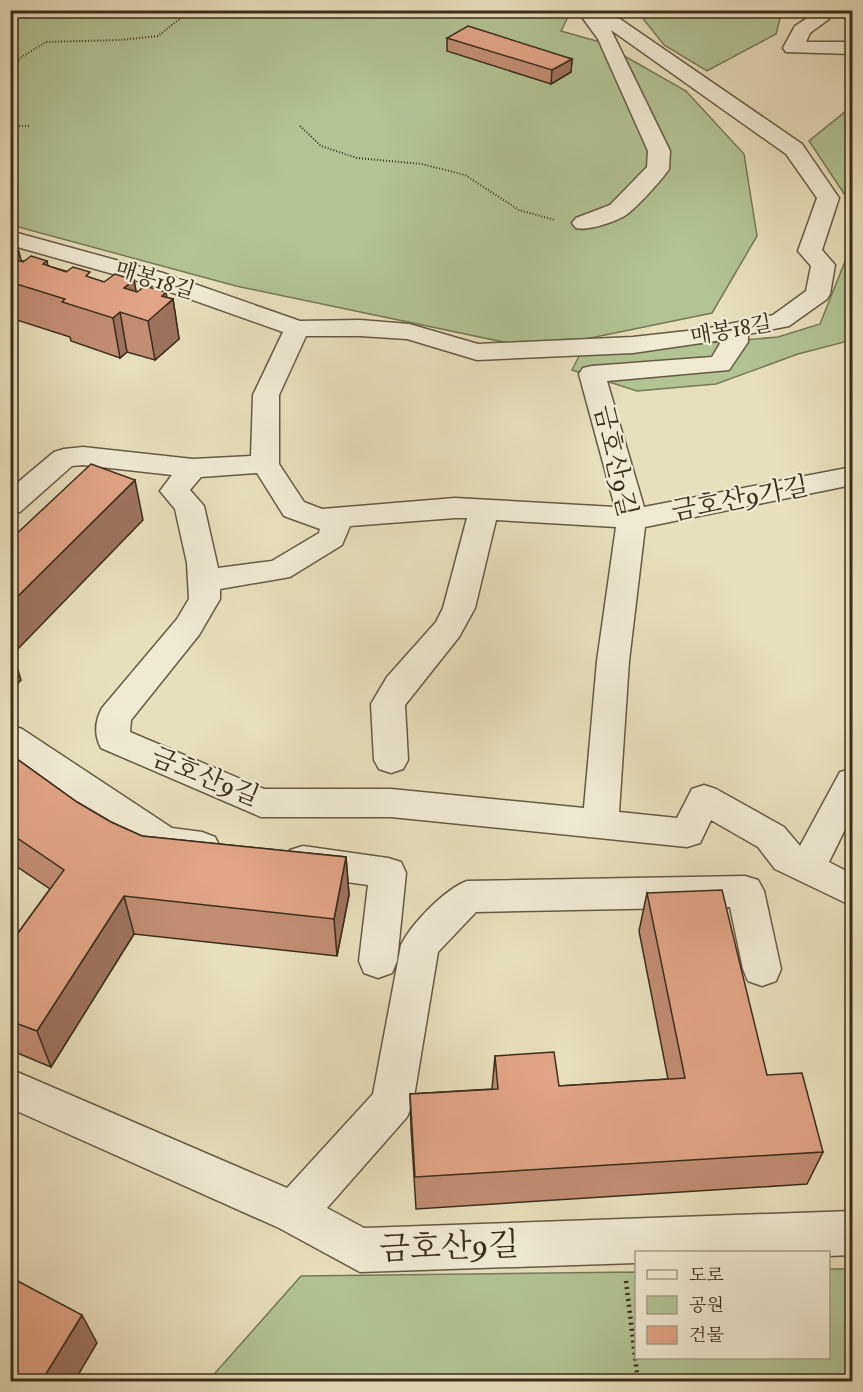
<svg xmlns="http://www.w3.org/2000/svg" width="863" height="1392" viewBox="0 0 863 1392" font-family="'IM FELL Double Pica','Noto Serif KR',serif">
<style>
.green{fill:#b2c394;stroke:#767858;stroke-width:1.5}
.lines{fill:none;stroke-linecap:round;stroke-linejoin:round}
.minor-casing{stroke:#665a43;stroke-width:3}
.path-far1{stroke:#3b2d1b;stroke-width:2;stroke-dasharray:1 2;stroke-linecap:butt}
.path{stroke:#3b2d1b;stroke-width:4.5;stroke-dasharray:2 4;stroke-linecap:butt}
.minor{fill:#f0ead3;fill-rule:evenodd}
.wall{fill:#c28d73;stroke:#3b2d1b;stroke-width:1.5}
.shaded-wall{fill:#9e735e;stroke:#3b2d1b;stroke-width:1.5}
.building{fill:#e1a486;stroke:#3b2d1b;stroke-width:1.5}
.labels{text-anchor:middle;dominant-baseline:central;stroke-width:4.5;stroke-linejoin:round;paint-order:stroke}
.far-street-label{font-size:22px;fill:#3b2d1b;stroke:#f0ead3}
.street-label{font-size:26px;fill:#3b2d1b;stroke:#f0ead3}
.near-street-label{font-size:32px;fill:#3b2d1b;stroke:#f0ead3}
</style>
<rect width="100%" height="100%" fill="#e8dfbc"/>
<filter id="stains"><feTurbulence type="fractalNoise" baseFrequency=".00333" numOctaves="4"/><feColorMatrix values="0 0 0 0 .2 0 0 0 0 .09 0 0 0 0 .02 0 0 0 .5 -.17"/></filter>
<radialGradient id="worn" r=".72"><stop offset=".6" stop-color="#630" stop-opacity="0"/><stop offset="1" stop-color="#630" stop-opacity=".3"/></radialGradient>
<path class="green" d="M10 11H571L561 31 600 42 686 91 744 154 757 236 712 313 571 342 513 344 236 286 11 225Z
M637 11H782L776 34 707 71 664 45Z
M846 111H852V340L798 354 716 384 637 391 572 370 580 354 778 337 820 324 852 244 845 195 809 141Z
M829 1269H852V1381H208L301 1276 636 1272V1358H828Z"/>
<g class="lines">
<defs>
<path id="minor" d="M583 10H599L600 14 620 19 802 144 839 198 822 250 835 265 830 294 827 299 789 326 748 334V342L729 370 607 381 644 507 852 467V485L645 527 629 661 619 812 677 818 692 789 704 785 716 789 784 827 800 846 840 772 852 769V815L829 862 852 874V906L775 869 758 847 711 820 700 843 687 847 391 817H261L101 748C94 735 95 721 102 708L177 619 189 599 187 563 175 509 160 491 172 475 83 465 72 466 20 512 10 514V489L54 452 64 449 83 447 193 459 251 456 253 395 283 332 145 283 10 245V231L163 273 300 321 360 320 409 324 478 344 633 337 705 329 773 315 806 291 811 266 798 251 817 198 786 154 611 30 670 151 669 169C662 180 636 208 626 215 615 222 588 231 576 228L572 223 576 218 610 205 647 167 648 151 598 39 582 17ZM306 336H360L407 339 477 360 633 353 722 340 712 357 592 366 583 368 579 374 615 507 455 498 322 509 304 502 279 464V395ZM257 473 284 516 320 529 319 533 272 561 218 568 204 506 190 490 201 477ZM455 518H467L443 608 436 622 387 677 371 704 374 760 379 769 391 773 403 769 408 760 405 705 459 637 475 608 496 520 616 527 597 661 584 808 391 789H264L130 732 131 720 199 635 220 599V589L290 577 342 545 350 526Z
M805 10H824L829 19 810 33 806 42H852V54L786 52 783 48 795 26 809 17Z
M10 725 22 729 172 828 202 832 215 837 220 847 215 857C195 864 171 859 151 852L10 756Z
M303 846 388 858 401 862 406 873 397 961 392 973 378 978 364 973 359 961 368 885 303 876 290 872 285 861 290 850Z
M745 876 758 880 764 891 781 969 776 981 762 986 748 981 743 969 730 907 476 912 438 952 413 1103 407 1117 327 1208 364 1228 852 1211V1255L828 1256V1252H636V1263L360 1272 279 1228 10 1108V1069L287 1188 373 1094 401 945C411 924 445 889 467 881Z"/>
</defs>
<use href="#minor" class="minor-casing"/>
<path class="path-far1" d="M257 10 259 13 278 14 286 10
M10 72 20 58 46 42 119 40 158 36 191 10
M10 126H31
M300 126 321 146 357 158 422 164 465 175 519 210 555 220"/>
<path class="path" d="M626 1281 638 1382"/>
<use href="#minor" class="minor"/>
</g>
<path class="wall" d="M447 38 572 59 571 72 551 84 447 51Z
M10 246 21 261H47L48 266 104 282 134 280 136 292 173 299 179 339 155 360 127 352 120 358 71 341 70 337 14 319 10 322Z
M10 754 77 802 111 822 142 836 346 857 349 895 337 956 134 934 51 1067 10 1050V944L50 889 10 862Z
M647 893 767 1075 823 1152 807 1184 416 1209 411 1128 410 1094 492 1089 495 1056 559 1086 668 1079 639 931Z"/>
<path class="shaded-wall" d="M572 59 571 72 551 84 552 70Z
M18 248 28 287 10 271V254Z
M134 280 141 319 124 288Z
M166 292 168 304 173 299 179 339 155 360 148 321 162 296Z
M10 304 14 319 10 322Z
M120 312 127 352 120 358 113 318Z
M135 480 143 520 13 654 21 680 10 692V604Z
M346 857 349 895 337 956 334 919Z
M124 896 134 934 51 1067 37 1031Z
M82 1315 97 1343 74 1382H41Z"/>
<path class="building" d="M468 26 572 59 552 70 447 38Z
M10 246 18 248 10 254Z
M31 256 47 261 43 264 66 272 73 267 90 272 86 276 104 282 115 274 134 280 124 288 137 292 145 286 166 292 162 296 173 299 148 321 120 312 113 318 62 302 65 299 10 282V258L23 262Z
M91 464 135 480 10 604V540Z
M10 754 77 802 111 822 142 836 346 857 334 919 124 896 37 1031 10 1021V944L64 870 10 833Z
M722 890 767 1075 802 1073 823 1152 415 1177 410 1094 498 1089 495 1056 554 1052 559 1086 685 1078 647 893Z
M10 1277 82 1315 41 1382H10Z"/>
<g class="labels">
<g class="far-street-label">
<text transform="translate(155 280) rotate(17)">매봉18길</text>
<text transform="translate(731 330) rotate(-10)">매봉18길</text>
</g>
<g class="street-label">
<text transform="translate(615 461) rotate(77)">금호산9길</text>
<text transform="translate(740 499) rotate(-11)">금호산9가길</text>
<text transform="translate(205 777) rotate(22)">금호산9길</text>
</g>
<g class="near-street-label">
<text transform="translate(449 1247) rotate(-2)">금호산9길</text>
</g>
</g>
<rect width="863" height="1392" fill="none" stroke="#e8dfbc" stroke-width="36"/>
<rect x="12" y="12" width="839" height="1368" fill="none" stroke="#3b2d1b" stroke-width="3"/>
<rect x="18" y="18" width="827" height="1356" fill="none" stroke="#3b2d1b" stroke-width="1.5"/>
<rect x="635" y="1251" width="195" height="108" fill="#f0ead3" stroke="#a89e89" stroke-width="1.5"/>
<rect x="647" y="1270" width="30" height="9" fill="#f0ead3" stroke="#a89e89" stroke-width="1.5"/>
<text x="689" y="1281" font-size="18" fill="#3b2d1b">도로</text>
<rect x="647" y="1296" width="30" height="18" fill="#b2c394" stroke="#a89e89" stroke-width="1.5"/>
<text x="689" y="1311" font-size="18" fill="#3b2d1b">공원</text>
<rect x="647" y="1326" width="30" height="18" fill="#e1a486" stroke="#a89e89" stroke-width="1.5"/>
<text x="689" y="1341" font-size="18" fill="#3b2d1b">건물</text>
<rect width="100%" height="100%" filter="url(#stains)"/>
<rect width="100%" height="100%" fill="url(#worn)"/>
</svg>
